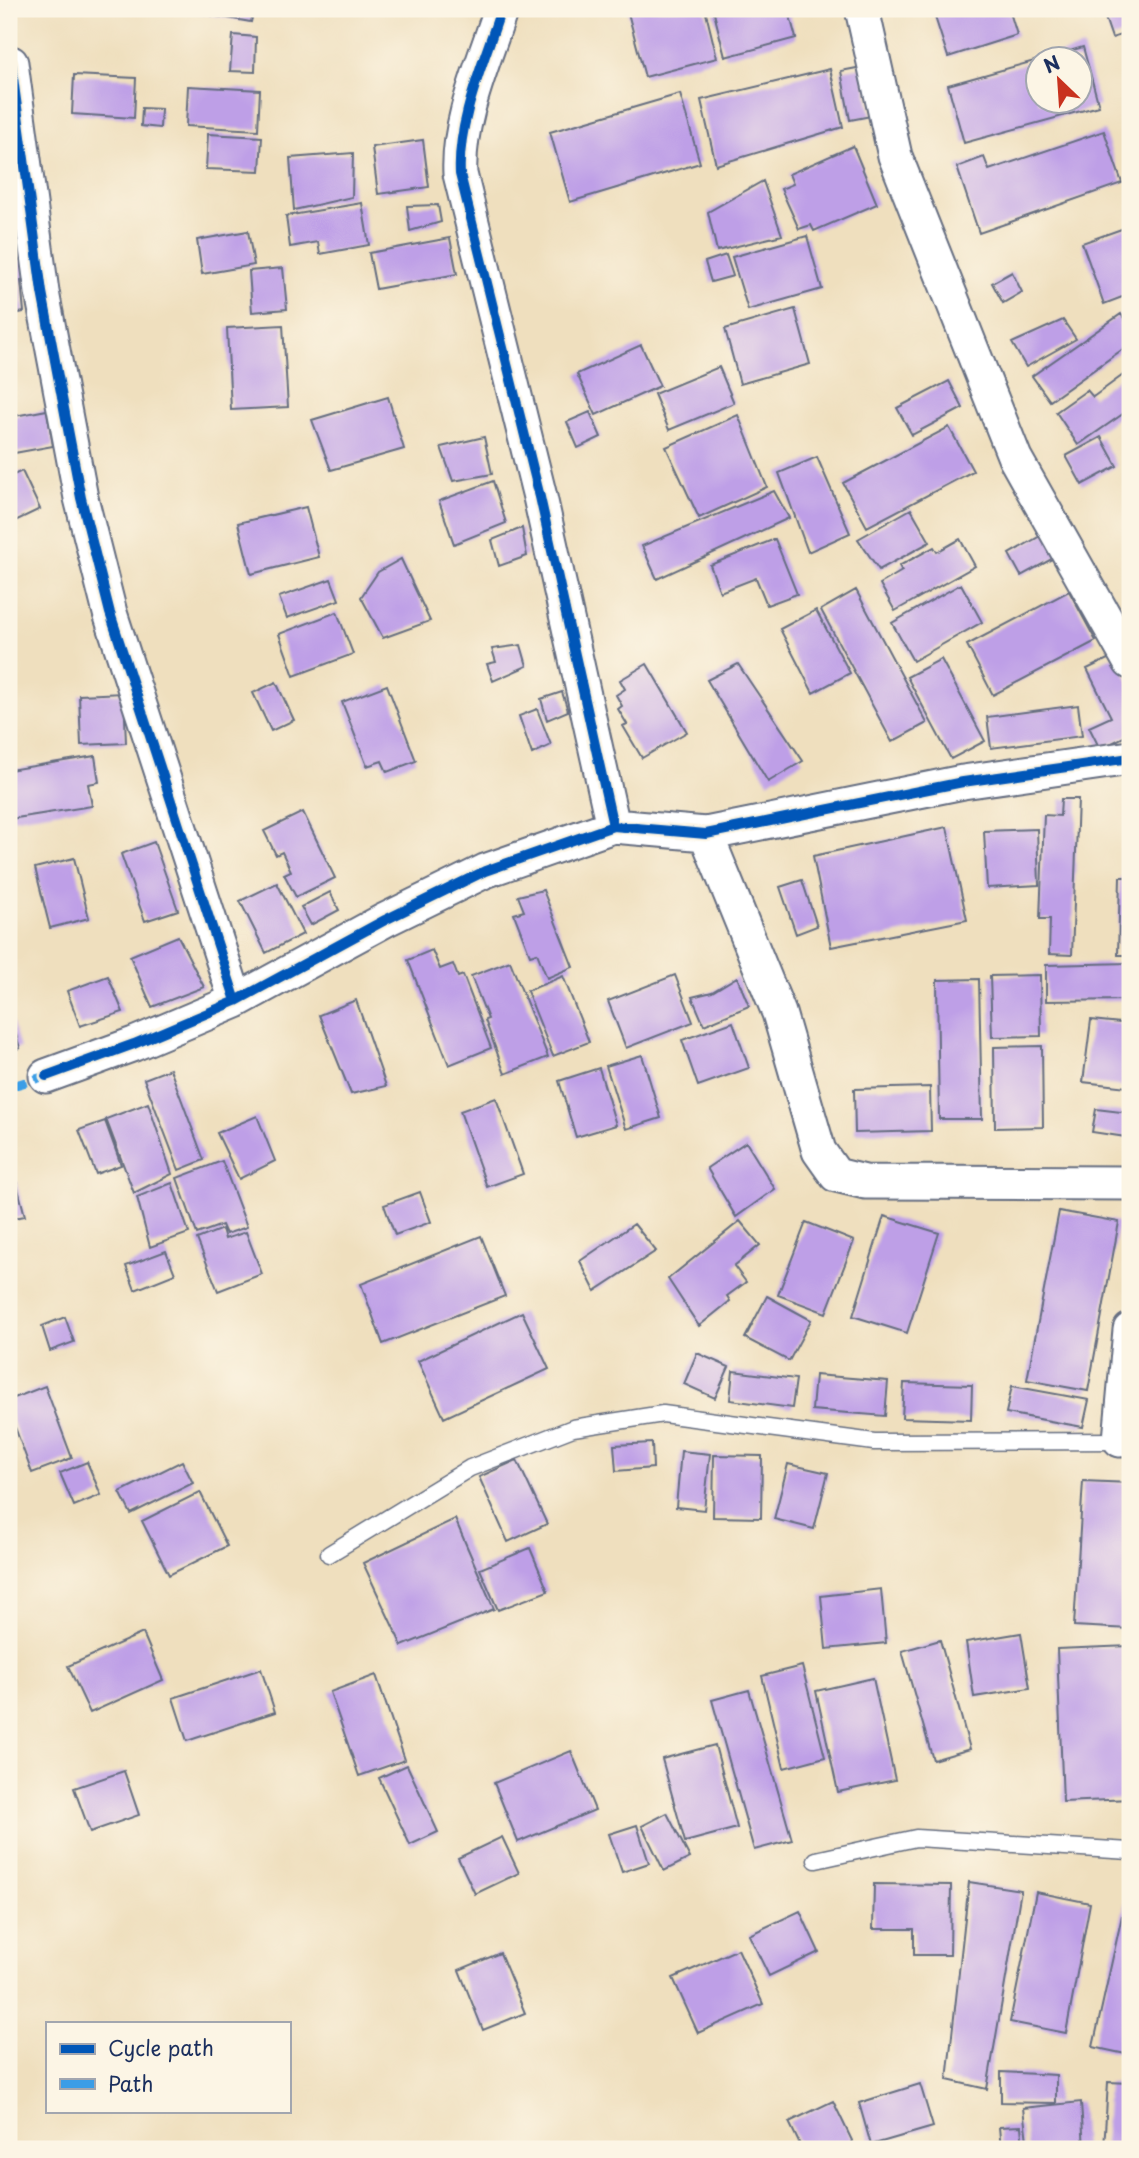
<svg xmlns="http://www.w3.org/2000/svg" width="1139" height="2158" viewBox="0 0 1139 2158" font-family="'Playpen Sans',sans-serif">
<style>
.building{fill:#be9fe7}
.lines{fill:none;stroke-linecap:round;stroke-linejoin:round}
.service-casing{stroke:#656d80;stroke-width:19}
.minor-casing{stroke:#656d80;stroke-width:37}
.service{stroke:#fff;stroke-width:16}
.minor{stroke:#fff;stroke-width:33}
.quiet{stroke:#3b9de6;stroke-width:9;stroke-dasharray:18 9;stroke-linecap:butt}
.cycleway-casing{stroke:#fcf5e5;stroke-width:15}
.cycleway{stroke:#0057b8;stroke-width:10}
</style>
<rect width="100%" height="100%" fill="#fcf5e5"/>
<filter id="ink" filterUnits="userSpaceOnUse"><feTurbulence type="fractalNoise" baseFrequency=".0143" numOctaves="2"/><feDisplacementMap in="SourceGraphic" scale="14" xChannelSelector="R" yChannelSelector="G"/><feConvolveMatrix kernelMatrix="1 2 1 2 8 2 1 2 1" color-interpolation-filters="sRGB"/></filter>
<filter id="wash" filterUnits="userSpaceOnUse"><feTurbulence type="fractalNoise" baseFrequency=".00686" numOctaves="4" result="noise"/><feDisplacementMap in="SourceGraphic" scale="28" xChannelSelector="R" yChannelSelector="G"/><feGaussianBlur stdDeviation="1.57" result="paint"/><feColorMatrix in="noise" values="0 0 0 0 0 0 0 0 0 0 0 0 0 0 0 0 0 1.4 0 .05"/><feComposite in="paint" operator="in"/></filter>
<g filter="url(#wash)">
<rect width="100%" height="100%" fill="#efdfbe"/>
<g id="blocks">
<path class="building" d="M192 9H254L251 22 192 12Z
M627 9H705L717 58 645 77Z
M731 9H788L796 38 725 57 714 13Z
M949 9H1009L1017 35 948 57 934 14Z
M1102 9H1130V32L1112 38Z
M233 35 256 37 255 72 230 71Z
M1083 47 1099 106 964 143 948 85 1038 60V102H1080V60L1042 59Z
M862 67 871 116 850 120 841 71Z
M830 69 843 127 716 165 701 100Z
M74 75 136 78 134 118 72 114Z
M188 86 260 90 258 130 186 126Z
M680 94 700 163 570 202 550 132Z
M142 108 161 109 160 128 141 126Z
M1104 131 1122 183 979 233 957 167 984 157 989 170Z
M208 134 262 137 260 171 206 169Z
M423 140 429 187 378 194 372 147Z
M853 146 877 204 814 231 811 225 799 229 781 189 793 184 789 174Z
M353 153 352 197 294 210 290 158Z
M763 181 782 235 717 251 708 212Z
M9 188 18 237 9 238Z
M362 203 369 245 320 254 318 242 290 247 286 216Z
M438 205 441 222 410 231 407 206Z
M1130 226V294L1104 304 1082 243Z
M248 231 254 265 202 274 197 240Z
M807 236 822 289 748 310 732 257Z
M450 238 457 274 376 289 369 253Z
M726 255 733 276 711 282 705 262Z
M24 259 28 279 21 281 24 312 9 315V262Z
M283 268 287 309 252 312 249 271Z
M1012 272 1022 292 1003 303 992 283Z
M795 309 810 364 740 384 725 329Z
M1121 314 1130 327V344L1050 401 1032 376Z
M1063 320 1076 339 1026 367 1012 343Z
M283 325 288 407 231 410 227 328Z
M641 345 660 386 596 415 577 374Z
M719 367 734 403 669 430 654 394Z
M1130 370V409L1078 445 1056 412 1087 390 1093 397Z
M949 381 963 408 912 435 897 408Z
M388 397 404 449 331 470 312 420Z
M47 410 53 446 9 454V417Z
M590 412 601 437 578 448 567 422Z
M738 415 767 487 699 518 666 447Z
M949 427 973 471 867 527 843 483Z
M484 437 492 474 453 481 441 447Z
M1101 437 1117 466 1082 485 1066 456Z
M817 457 850 533 808 552 779 473Z
M22 471 40 509 9 524V477Z
M493 481 506 523 454 544 439 501Z
M774 491 789 518 657 579 642 546Z
M306 507 319 557 251 574 238 523Z
M911 509 930 542 879 570 858 539Z
M522 528 527 556 499 566 492 540Z
M1049 531 1061 554 1021 576 1009 554Z
M775 539 797 594 767 605 756 578 720 592 710 565Z
M960 539 975 566 895 611 880 584 902 571 899 566 934 547 937 552Z
M401 559 430 621 383 638 361 597 378 572Z
M331 579 339 600 287 618 279 597Z
M961 584 982 622 913 661 892 623Z
M856 590 927 723 892 742 821 610Z
M1069 591 1096 641 993 695 967 645Z
M816 610 850 673 813 693 780 629Z
M337 612 353 654 294 676 279 634Z
M521 645 527 666 493 681 487 664 496 662 492 649Z
M1116 655 1130 683V734L1100 749 1089 727 1111 717 1087 669Z
M941 659 985 741 951 759 907 677Z
M647 664 687 732 642 758 623 726 627 724 618 709 622 706 616 695 625 689 620 680Z
M738 664 803 761 768 782 707 680Z
M276 682 294 720 271 731 253 693Z
M387 685 416 761 387 772 382 761 367 766 342 702Z
M562 692 568 711 547 720 541 699Z
M124 693 126 743 81 745 79 695Z
M1078 705 1082 736 991 748 987 717Z
M537 709 551 745 532 754 519 716Z
M95 756 99 782 88 784 92 806 10 819 9 770Z
M1061 799H1078L1072 955 1049 954 1050 919H1040L1044 815 1060 816Z
M303 812 335 878 296 897 284 874 291 871 282 852 276 855 264 831Z
M947 827 967 920 831 947 813 856Z
M1037 829 1039 885 987 888 984 831Z
M154 842 178 910 145 921 121 854Z
M74 858 89 918 50 928 35 868Z
M1120 877H1130V955H1118Z
M802 880 817 926 796 934 780 887Z
M277 883 303 934 266 953 240 901Z
M543 890 573 967 547 978 537 953 530 955 514 914 524 911 518 896Z
M330 892 339 910 311 925 301 907Z
M178 936 204 987 152 1007 130 956Z
M432 950 440 969 453 964 458 977 463 975 491 1048 449 1065 408 960Z
M510 961 548 1057 505 1074 485 1020 488 1019 471 976Z
M1130 963V1000L1046 1001V965Z
M675 975 693 1022 626 1048 608 1001Z
M1040 975 1041 1036 992 1037 990 976Z
M108 976 123 1012 80 1026 67 991Z
M563 976 589 1042 553 1056 527 991Z
M737 977 749 1006 704 1025 692 997 712 992Z
M979 979 982 1119H939L937 980Z
M356 1000 386 1086 351 1094 319 1015Z
M9 1011 20 1048 9 1051Z
M1091 1020 1130 1024 1127 1087 1083 1082Z
M733 1022 749 1068 698 1086 682 1040Z
M1042 1046 1043 1127 995 1128 994 1047Z
M642 1055 661 1118 626 1129 606 1066Z
M599 1068 616 1125 576 1137 559 1081Z
M170 1069 204 1160 179 1170 144 1079Z
M930 1087 931 1131 855 1133 854 1089Z
M496 1098 523 1174 487 1187 460 1111Z
M148 1103 172 1174 134 1193 106 1119Z
M1096 1109 1130 1113 1126 1137 1092 1132Z
M257 1116 275 1161 239 1179 217 1133Z
M105 1121 121 1165 96 1174 79 1130Z
M746 1142 775 1189 736 1217 707 1168Z
M222 1161 247 1227 226 1234 222 1225 197 1234 177 1178Z
M15 1177 25 1216 9 1219V1179Z
M172 1183 189 1233 150 1247 137 1197Z
M420 1192 431 1222 395 1235 384 1205Z
M1059 1211 1119 1222 1088 1391 1027 1380Z
M884 1216 939 1233 907 1333 853 1316Z
M740 1221 760 1245 734 1266 746 1282 727 1296 730 1301 699 1326 668 1279Z
M806 1222 854 1241 826 1313 778 1295Z
M634 1224 656 1251 595 1291 580 1261Z
M222 1229 225 1239 246 1232 262 1274 218 1291 197 1239Z
M481 1236 505 1296 383 1344 361 1284Z
M166 1251 175 1274 135 1290 126 1266Z
M767 1296 811 1320 789 1361 745 1338Z
M522 1312 549 1369 444 1418 418 1361Z
M65 1317 74 1342 50 1351 42 1326Z
M697 1353 729 1367 715 1398 684 1384Z
M733 1371 796 1379 792 1408 730 1400Z
M815 1375 888 1381 885 1416 812 1410Z
M904 1383 972 1385 971 1420 902 1418Z
M45 1386 72 1458 32 1473 9 1411V1400Z
M1012 1386 1089 1400 1083 1427 1006 1413Z
M652 1443 653 1468 616 1471 614 1445Z
M681 1451 710 1454 704 1510 676 1507Z
M714 1455 762 1456 761 1518 713 1517Z
M517 1460 547 1524 508 1542 479 1477Z
M182 1461 193 1483 131 1514 120 1492Z
M87 1462 101 1495 74 1506 60 1473Z
M788 1464 828 1473 814 1529 774 1519Z
M1083 1481 1130 1483V1629L1074 1626Z
M200 1492 227 1546 169 1575 142 1521Z
M455 1519 494 1609 402 1646 363 1563Z
M530 1548 548 1591 498 1610 480 1569Z
M881 1589 886 1643 826 1649 821 1596Z
M143 1633 163 1680 90 1713 68 1666Z
M1021 1633 1030 1688 974 1697 966 1642Z
M940 1640 970 1749 933 1760 902 1651Z
M1130 1646V1799L1063 1802 1057 1649Z
M802 1666 825 1757 784 1768 762 1676Z
M261 1669 275 1712 187 1741 173 1698Z
M376 1675 405 1760 359 1776 330 1692Z
M873 1678 895 1780 838 1792 816 1691Z
M749 1690 792 1840 754 1850 712 1700Z
M715 1745 737 1828 685 1842 662 1759Z
M571 1751 595 1810 518 1842 494 1783Z
M407 1765 438 1832 410 1845 379 1778Z
M124 1771 139 1815 90 1832 74 1788Z
M667 1813 690 1858 664 1871 642 1826Z
M637 1825 649 1863 622 1872 609 1834Z
M502 1837 519 1873 475 1894 458 1858Z
M969 1882 1021 1890 987 2089 947 2080Z
M874 1884 951 1885 950 1955H914V1929H873Z
M1129 1884H1130V2055L1093 2047Z
M1036 1892 1090 1903 1066 2033 1010 2022Z
M800 1911 819 1952 769 1976 749 1935Z
M738 1949 763 2004 698 2033 673 1978Z
M500 1953 525 2013 483 2030 459 1970Z
M1001 2072 1056 2075V2103L1001 2102Z
M1108 2082 1130 2083V2149H1104Z
M920 2084 933 2127 871 2145 859 2103Z
M833 2101 856 2149H802L789 2122Z
M1081 2102 1084 2149H1028L1023 2108Z
M1021 2126 1023 2149H1001L999 2127Z"/>
</g>
</g>
<g filter="url(#ink)">
<use href="#blocks" fill-opacity="0" stroke="#656d80" stroke-width="2"/>
<g class="lines">
<defs>
<path id="service" d="M329 1554 470 1468 573 1428 663 1414 874 1442 1124 1441
M816 1860 916 1838 1130 1851"/>
<path id="minor" d="M501 9C485 60 457 120 460 174L540 497 613 826
M862 9 895 156 1015 458 1130 662
M11 63 42 292 81 498 110 613 236 1001
M706 834 779 1013 819 1151 836 1175 865 1182 1130 1183
M46 1076 134 1044 236 1001 385 920 485 871 613 826 706 834 963 782 1130 758
M1120 1440 1130 1330"/>
</defs>
<use href="#service" class="service-casing"/>
<use href="#minor" class="minor-casing"/>
<use href="#service" class="service"/>
<use href="#minor" class="minor"/>
<path class="quiet" d="M9 1087 46 1076
M453 2147 469 2149"/>
<defs>
<path id="cycleway" d="M501 9C485 60 457 120 460 174L540 497 613 826
M11 63 42 292 81 498 110 613 236 1001
M46 1076 134 1044 236 1001 385 920 485 871 613 826 706 834 963 782 1130 758"/>
</defs>
<use href="#cycleway" class="cycleway-casing"/>
<use href="#cycleway" class="cycleway"/>
</g>
</g>
<rect width="1139" height="2158" fill="none" stroke="#fcf5e5" stroke-width="35"/>
<rect x="46" y="2022" width="245" height="91" fill="#fcf5e5" stroke="#a2a6af" stroke-width="2"/>
<rect x="60" y="2044" width="35" height="10" fill="#0057b8" stroke="#a2a6af" stroke-width="2"/>
<text x="108" y="2056" font-size="21" fill="#1b2f5e">Cycle path</text>
<rect x="60" y="2079" width="35" height="10" fill="#3b9de6" stroke="#a2a6af" stroke-width="2"/>
<text x="108" y="2092" font-size="21" fill="#1b2f5e">Path</text>
<g transform="translate(1059 80) rotate(335)"><circle r="33" fill="#fcf5e5" stroke="#a2a6af" stroke-width="2"/>
<path d="M0-5L12 26L0 18L-12 26Z" fill="#c8321e"/>
<text y="-10" font-size="19" font-weight="bold" text-anchor="middle" fill="#1b2f5e">N</text>
</g>
</svg>
